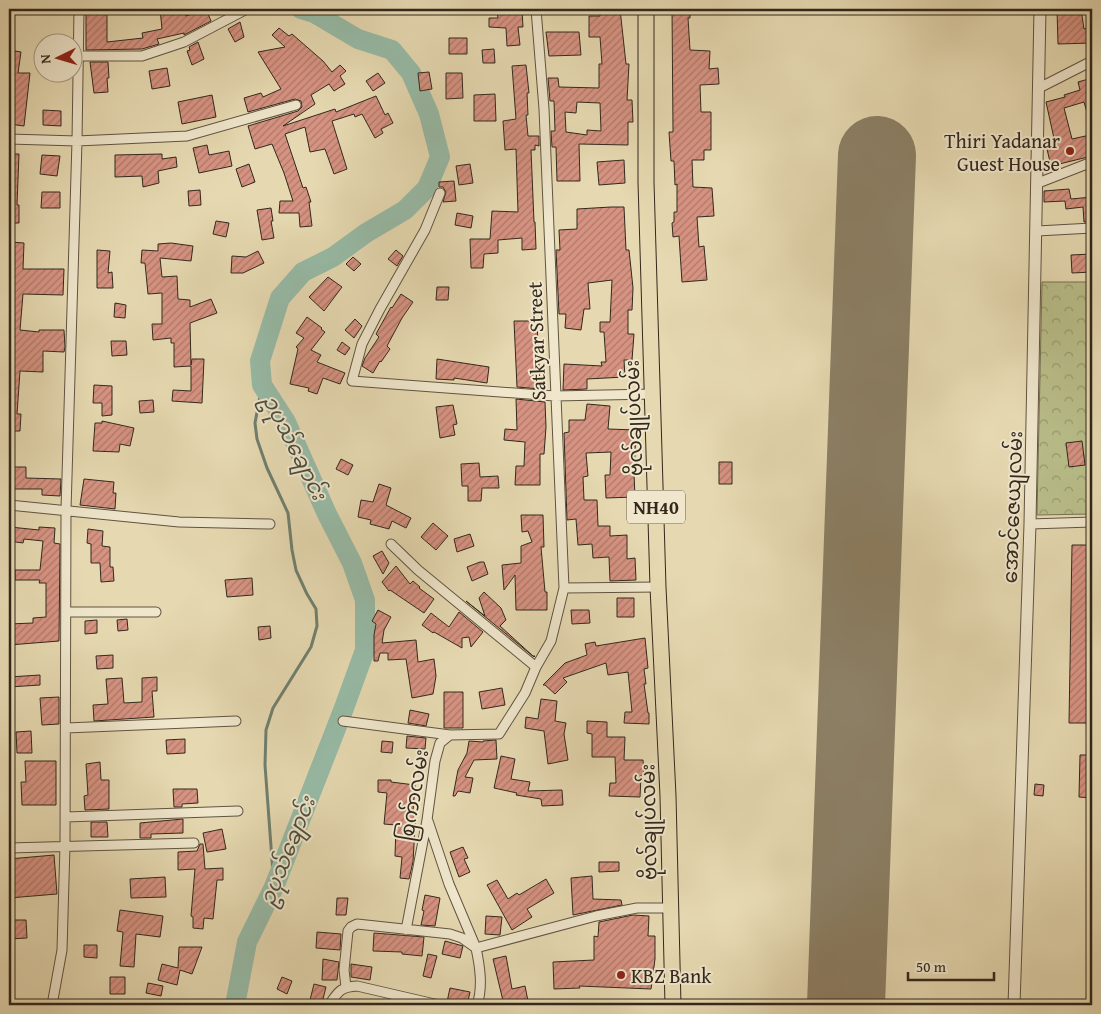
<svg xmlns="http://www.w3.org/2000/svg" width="1101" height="1014" viewBox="0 0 1101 1014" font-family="'Gentium Book Plus','Noto Sans Myanmar',serif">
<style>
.forest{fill:url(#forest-crowns);stroke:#767352}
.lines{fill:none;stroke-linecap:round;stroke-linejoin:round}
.stream{stroke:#6f806f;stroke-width:3}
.river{stroke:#97bba7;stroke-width:20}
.runway{stroke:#8c8066;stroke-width:78}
.building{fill:url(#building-hatch);stroke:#33281c;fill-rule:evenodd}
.minor-casing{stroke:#605441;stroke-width:11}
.tertiary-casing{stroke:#605441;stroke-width:13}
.trunk-casing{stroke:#33281c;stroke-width:17}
.minor{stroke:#efe6cc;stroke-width:9}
.tertiary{stroke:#efe6cc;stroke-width:11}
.trunk{stroke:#e6d9b1;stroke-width:15}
.poi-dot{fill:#8f2418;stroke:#efe6cc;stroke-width:2}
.labels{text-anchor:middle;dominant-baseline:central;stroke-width:4;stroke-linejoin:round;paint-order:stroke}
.shield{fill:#efe6cc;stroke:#6b6151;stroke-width:1}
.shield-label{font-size:19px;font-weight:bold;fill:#33281c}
.poi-label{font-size:20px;fill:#33281c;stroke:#efe6cc;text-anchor:end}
.street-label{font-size:20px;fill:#33281c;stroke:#efe6cc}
.water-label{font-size:21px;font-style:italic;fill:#4c4d3f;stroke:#efe6cc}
</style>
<defs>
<pattern id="forest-crowns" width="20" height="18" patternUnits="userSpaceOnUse" patternTransform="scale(1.25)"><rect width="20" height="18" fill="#b9be89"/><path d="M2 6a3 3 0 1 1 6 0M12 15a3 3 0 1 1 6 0" fill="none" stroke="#979a6f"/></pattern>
<pattern id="building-hatch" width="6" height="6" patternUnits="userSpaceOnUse" patternTransform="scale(1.25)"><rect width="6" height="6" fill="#d79382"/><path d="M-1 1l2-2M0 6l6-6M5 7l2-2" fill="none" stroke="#af786a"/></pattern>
</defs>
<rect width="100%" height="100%" fill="#e6d9b1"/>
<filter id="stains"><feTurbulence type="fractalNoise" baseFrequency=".004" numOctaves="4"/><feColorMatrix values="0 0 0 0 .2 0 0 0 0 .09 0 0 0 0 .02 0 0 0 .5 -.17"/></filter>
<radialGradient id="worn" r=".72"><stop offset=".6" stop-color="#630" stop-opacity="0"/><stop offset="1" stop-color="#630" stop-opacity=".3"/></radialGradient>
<path class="forest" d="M1042 282H1092V514L1037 515Z"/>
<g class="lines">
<path class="stream" d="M262 385 255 423 257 439 267 468 288 513 292 550 296 570 307 594 316 609 317 626 311 647 273 708 266 730 265 765 274 887"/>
<path class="river" d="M235 1005 247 942 274 887 344 708 365 650V600L352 563 327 514 286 422 262 385 260 361 280 298 303 272 333 257 366 233 405 210 427 188 440 157 429 114 411 73 392 50 358 39 314 13 301 9"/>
<path class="runway" d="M846 1005 877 155"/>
</g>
<path class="building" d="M86 9H107V42L143 38 142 33 162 29 160 9H172L173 15 184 11 186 16 206 9 211 21 184 35V33L157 39 159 44 142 49 86 50Z
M600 9H620L626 64H629L627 100H632L633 122H628V145L579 144 580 181H557L556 147H552L551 131H555L554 101H550L548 78H558L559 87 599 88V64H602L600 37H589V16H600ZM577 102 600 103 601 131 587 130V135L566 132 565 112 576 113Z
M672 9H690V18H688L690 50 710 51 709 69 718 68 719 84 700 85 701 112H711V150H704V160H692L693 187 712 188 714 216 697 217 699 247 704 246 707 280 682 282 679 236 673 237 672 223 674 222V212H677V184L675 185 674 161H671L669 132H673Z
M1057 9H1081L1084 29 1092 27V43L1058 44Z
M522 10 523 27H518L520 45 507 46 506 28 489 27V18H498L497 12Z
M240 22 244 37 235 42 228 29Z
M279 28 289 36 292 34 323 61 332 72 340 65 346 71 340 76 345 84 334 91 329 84 311 95 315 104 283 126 335 109 336 112 376 96 385 115 388 113 393 123 381 129 383 133 375 138 362 114 355 117 354 114 332 121 347 169 334 174 325 149 310 152 305 127 285 134 303 188 306 187 311 202H309L312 226 300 227 299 213H279L280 201H293L284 173 272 144 255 149 248 126 298 111 302 107 301 101 295 99 248 112 244 98 261 93 263 97 281 89 258 52 285 47 272 35Z
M546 32H579L581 55 549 56Z
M449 38H467V54H449Z
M198 42 204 59 192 65 187 51 190 50 189 47Z
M494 49 495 63H483L482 50Z
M9 50 21 52 18 73H30L24 126 9 124Z
M90 62H108L109 78H107L108 92 94 93Z
M526 65 529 93H527L528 115H526L528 136H539V146L535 145V150H531L534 222H535L536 249 522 250V238L498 240V253L484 254 483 268H471L470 239H490L492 211 518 212 516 149 505 150 503 121 516 119 512 66Z
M167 68 170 86 152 89 149 71Z
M429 72 432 89 420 91 418 73Z
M378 73 385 83 373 91 366 81Z
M446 73H462L463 98 446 99Z
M1092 78V122L1090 123 1084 102 1064 108 1072 139 1090 135 1092 156 1051 166 1046 145 1055 143 1046 102 1065 97 1064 95 1080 90 1078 82Z
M495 94 496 121H474V95Z
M212 95 216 117 182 124 178 102Z
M43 110 61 111V126L43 125Z
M207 145 209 155 229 151 232 166 199 173 193 148Z
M9 154H19L17 205H19V223H9Z
M162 154V159L176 157 177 167 158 171 159 183 143 187 142 176 115 177V155Z
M42 155 60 156 57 176 40 174Z
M624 160 625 183 599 185 597 162Z
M249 164 255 182 242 187 236 169Z
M470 164 473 183 459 185 456 166Z
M454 181 456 201 443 202 446 192 443 187H439V182Z
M1069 189 1071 199 1092 197V222H1084L1083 207 1066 209 1065 201 1044 202V191Z
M200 190 201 205 189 206 188 191Z
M42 192H60V208H41Z
M611 207H624L626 250H629L633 288 632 310H628V334H634L632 360H624L625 377 587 379V389L563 390 564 364 602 366 601 362H606L604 332H600V322H610L612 280 588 283 590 309H584L581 330 565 328 566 314H559L556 250H560L559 230 577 229V209Z
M271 208 273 221H271L274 238 262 240 257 210Z
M457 213 473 216 471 228 455 225Z
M216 221 229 223 226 237 213 234Z
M10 242 24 243 23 269H64L63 295 23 294 20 330 39 332V330H64L65 347 64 352 43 351V372L20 371 17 414H21L20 431H9Z
M171 243 193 246 191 261 160 258 162 277 177 276 178 299 190 300V307L211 299 217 313 190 323 191 365 192 359H204L202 403 172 401 173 390 191 391V366L174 367V343H171V338L153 340 152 324H162V293L148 294 145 263H141L142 250 158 251V244Z
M97 250 110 251 108 273 112 272 113 288H97Z
M396 250 403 256 397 266 388 259Z
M258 251 264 263 243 273H231L232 256 246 257Z
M1092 254V272L1072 273 1071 255Z
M353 257 361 264 354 271 346 264Z
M328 277 342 287 324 311 309 297Z
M437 287H449L448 300H436Z
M401 294 413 302 402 318 387 346 390 349 381 362 380 361 373 373 362 366 365 358 379 337 376 334 391 307 392 308Z
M115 303 126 305 125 318 114 317Z
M307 317 322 328 321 329 325 332 311 350 321 355 317 362 345 373 340 384 323 378 317 394 308 391 309 388 290 384 298 349 296 347 304 338 296 333Z
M355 319 362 326 354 338 345 330Z
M514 321H537L540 389 517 387Z
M111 341H126L127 355 112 356Z
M342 342 350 348 345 355 337 350Z
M437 359 489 367 487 383 454 378V380L436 379Z
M94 385 112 386V415L102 416V403H93Z
M516 399 545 402 546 427 544 454H540V485H515L516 466H524L525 442 504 440 505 429 517 430Z
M153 400 154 412 140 413 139 401Z
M587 404 610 406 608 429 636 430 634 474 635 497 606 498 605 475H610L611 452 586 453 588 476 583 477 584 500H597L598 526H610V536L627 535V559L635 558 636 580 610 581 609 557 593 558 592 544 578 545 576 519 567 520 564 433 569 432V420H585Z
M453 405 457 424 453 425 455 435 440 438 436 407Z
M102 421 134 428 130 446 120 444 119 452 93 451 95 423H102Z
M1082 441 1085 465 1069 467 1066 443Z
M341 459 353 465 348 475 336 469Z
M719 462H732V484H719Z
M479 463 480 477 498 476 499 488H482L481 501H468V486H462L461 464Z
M9 467H26V478L61 479 60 496 42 495V489H9Z
M84 479 114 482 113 493H116L115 509 80 505Z
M379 484 391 488 386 505 411 518 406 528 392 521 389 529 370 524 371 520 358 517 361 500 373 502Z
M521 515H543L544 547H541L545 592H547V610H516L515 575 504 590 502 565 521 563V546L532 542 528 531 522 532Z
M433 523 448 536 436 550 421 537Z
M10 527 39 530V527L55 528 54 543 60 544 59 641 9 645V624L33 623V618L46 617V583H39L40 580H15V570H40L43 541 24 539 23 543 9 541Z
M88 529 103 531 102 546 110 547V567H113L114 581 101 582 100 563H91V544L87 543Z
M470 534 474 546 457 552 454 539Z
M1072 545H1092V723H1069Z
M382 551 389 563 383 574 373 556Z
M480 562H484L488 574 472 581 467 567Z
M396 566 410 584 413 581 420 587 419 588 434 599 424 613 390 590 389 591 382 582Z
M252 578 253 595 227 597 225 580Z
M484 592 501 608 506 620 500 626 533 656H535L534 657 466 601 485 616 479 598Z
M617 598H634V617H617Z
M378 610 391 617 384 630 382 643 416 640 418 662 434 659 436 676 433 694 412 698 406 659 388 660V653H380L378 661H374V635L376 624 372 621Z
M571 610H589L590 623 572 624Z
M459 612 483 632 471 647 469 637 462 638V648L434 632 433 633 422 625 431 613 449 627Z
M127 619 128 630 118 631 117 620Z
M97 620V633L85 634V621Z
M270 626 271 638 259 640 258 627Z
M645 638 648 668 644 669 646 684H644L648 713H649V724L624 723 625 712H632L628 672 608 675 606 663 563 678 567 682 555 694 545 685H543L565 663 587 655 585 644 595 642 596 646Z
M113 655V668L97 669 96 656Z
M40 675V685L9 687V677Z
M157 677V691H152L154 717 94 721 93 705 108 704 106 679 122 678 124 703 142 702V678Z
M502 688 505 705 482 709 479 692Z
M444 692H463V728H444Z
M59 697V724L42 725 40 698Z
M541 699 557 701 555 721 566 723 564 734 568 760 548 764 544 731 525 728 526 717 538 719Z
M410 710 429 714 426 726 408 723Z
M587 721 607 722V737H625L624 760H643L644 775H641L640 797 609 796 610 783H616L615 757H592V734L587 733Z
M31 731 32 753H17L16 732Z
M407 736 426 738 425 749 406 748Z
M185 739V753L167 754 166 740Z
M496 740 497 759 474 760 465 777 473 778 470 793 458 791 455 796H453L458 770 467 753 469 741 483 742V741Z
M382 741 393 742 392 753 381 752Z
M1080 755H1092V798L1079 797Z
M501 756 515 759 511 779 530 782 528 791 562 790 563 805 542 806 541 799 516 795 517 793 494 788Z
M25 761H56V805H22L21 782H26Z
M100 762 101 780H109V809L85 810 84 796 88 795 86 764Z
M378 780H391V782L415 785 413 811H416L415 827 413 862 409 879 400 878 402 857 395 856 396 825 384 824 387 793 378 792Z
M1035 784 1044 785 1043 796 1034 795Z
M173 789H197L198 803 182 804V807H174Z
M183 819V833L151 834V838H140V823Z
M91 822H107L108 837H91Z
M222 829 226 849 207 852 203 833Z
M200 844H203L205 869 223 868V880H217L213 919 204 918 203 929 193 928V917L191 916 195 869 178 870V852L197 851Z
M463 847 468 858 464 859 470 872 459 877 450 852Z
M54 855 57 894 9 898V859Z
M599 862H619V871L599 872Z
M592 876 593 899 621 900 622 905 573 915 571 878Z
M165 877 166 897 131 898 130 879Z
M546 879 554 893 527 909 532 917 512 930 487 885 497 880 508 899 517 893 519 895Z
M425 895 440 898 435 926 421 925 424 911 422 910Z
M337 898H348L346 915H336Z
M120 910 163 916 160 937 136 934 134 967 120 966 123 932 117 931Z
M633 915 649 916 648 936H655V959L651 989 579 986 580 988 554 989 553 962 594 960V936L598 937 599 922Z
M486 916 502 917 500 935 485 934Z
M9 920H26L27 938 9 939Z
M317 932 341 934 340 950 316 948Z
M374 933 424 937 422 956 402 954V952L373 951Z
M445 941 463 946 460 958 442 954Z
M84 945H97V958L84 957Z
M179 947H202L192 974 180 970 177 985 158 980 162 964 178 968Z
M428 954 437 956 431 978 423 976Z
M506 956 512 989 525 986 528 1001 504 1005 493 959Z
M323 959 339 962 337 980H322Z
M351 964 372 967 370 980 351 977Z
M110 977H125V994H110Z
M282 977 292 981 287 994 277 989Z
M148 983 163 986 161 996 146 993Z
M314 984 326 987 322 1003 310 1000Z
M450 988 470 992 467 1005 447 1002Z"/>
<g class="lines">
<defs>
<path id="minor" d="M536 9 544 109 564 588 551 641 536 667
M78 56H142L184 42 247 9
M1039 88 1092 61
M9 139 77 141 187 136 296 105
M1038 183 1092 162
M440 193 425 230 380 309 362 344 352 381 555 396 653 394
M1037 231 1092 228
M9 505 179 522 270 524
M1030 524 1092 522
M391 544 418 570 536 667 525 693 499 734 450 735 440 743 435 761 427 820 406 930
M564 588 658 587
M66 612H156
M343 721 450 735
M66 728 236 721
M66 817 238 811
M428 821 449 884 476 948 596 916 637 908H670
M9 848 194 843
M346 987 344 970 348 931 351 927 357 924 450 934 462 938 476 948C480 967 483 987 477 1005
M52 1005 62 950 65 845 66 510 77 141 79 9
M329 1005C338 992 340 987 357 986L439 1005"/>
<path id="tertiary" d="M1014 1005 1030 524 1040 9"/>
<path id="trunk" d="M646 9V182L658 587 668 796 673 1005"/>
</defs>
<use href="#minor" class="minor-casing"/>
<use href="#tertiary" class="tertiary-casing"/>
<use href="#trunk" class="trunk-casing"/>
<use href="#minor" class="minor"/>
<use href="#tertiary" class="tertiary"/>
<use href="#trunk" class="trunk"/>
</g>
<g class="poi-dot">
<circle cx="1070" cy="151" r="5"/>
<circle cx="621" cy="975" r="5"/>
</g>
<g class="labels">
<rect class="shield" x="627" y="490.5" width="58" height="33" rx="4"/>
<g class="shield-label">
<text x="656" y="507">NH40</text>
</g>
<g class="poi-label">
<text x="1060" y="140">Thiri Yadanar<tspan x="1060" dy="23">Guest House</tspan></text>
<text x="631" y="975" text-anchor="start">KBZ Bank</text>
</g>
<g class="street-label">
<text transform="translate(536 341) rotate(-92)">Satkyar Street</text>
<text transform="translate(633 418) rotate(-92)">ဗိုလ်ချုပ်လမ်း</text>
<text transform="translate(1012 507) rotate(-88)">အောင်ဇေယျလမ်း</text>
<text transform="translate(413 795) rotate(-80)">စြက်ာလမ်း</text>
<text transform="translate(648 822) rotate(-91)">ဗိုလ်ချုပ်လမ်း</text>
</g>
<g class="water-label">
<text transform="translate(295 447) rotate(63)">ဥပုသ်ချောင်း</text>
<text transform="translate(287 851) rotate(-68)">ဥပုသ်ချောင်း</text>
</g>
</g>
<rect width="1101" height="1014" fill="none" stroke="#e6d9b1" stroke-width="30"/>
<rect x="10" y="10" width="1081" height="994" fill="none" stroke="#33281c" stroke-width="2.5"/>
<rect x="15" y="15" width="1071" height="984" fill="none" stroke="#33281c"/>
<g transform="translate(58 58) rotate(265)"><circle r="24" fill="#efe6cc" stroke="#a49a86"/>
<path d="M0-4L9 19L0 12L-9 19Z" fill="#8f2418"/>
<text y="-8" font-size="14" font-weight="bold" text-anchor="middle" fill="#33281c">N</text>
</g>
<path d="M908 972v8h86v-8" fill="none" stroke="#33281c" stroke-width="2.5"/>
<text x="916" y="972" font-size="15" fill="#33281c" stroke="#efe6cc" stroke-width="4" paint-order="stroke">50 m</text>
<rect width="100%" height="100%" filter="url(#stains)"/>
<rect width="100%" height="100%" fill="url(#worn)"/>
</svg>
